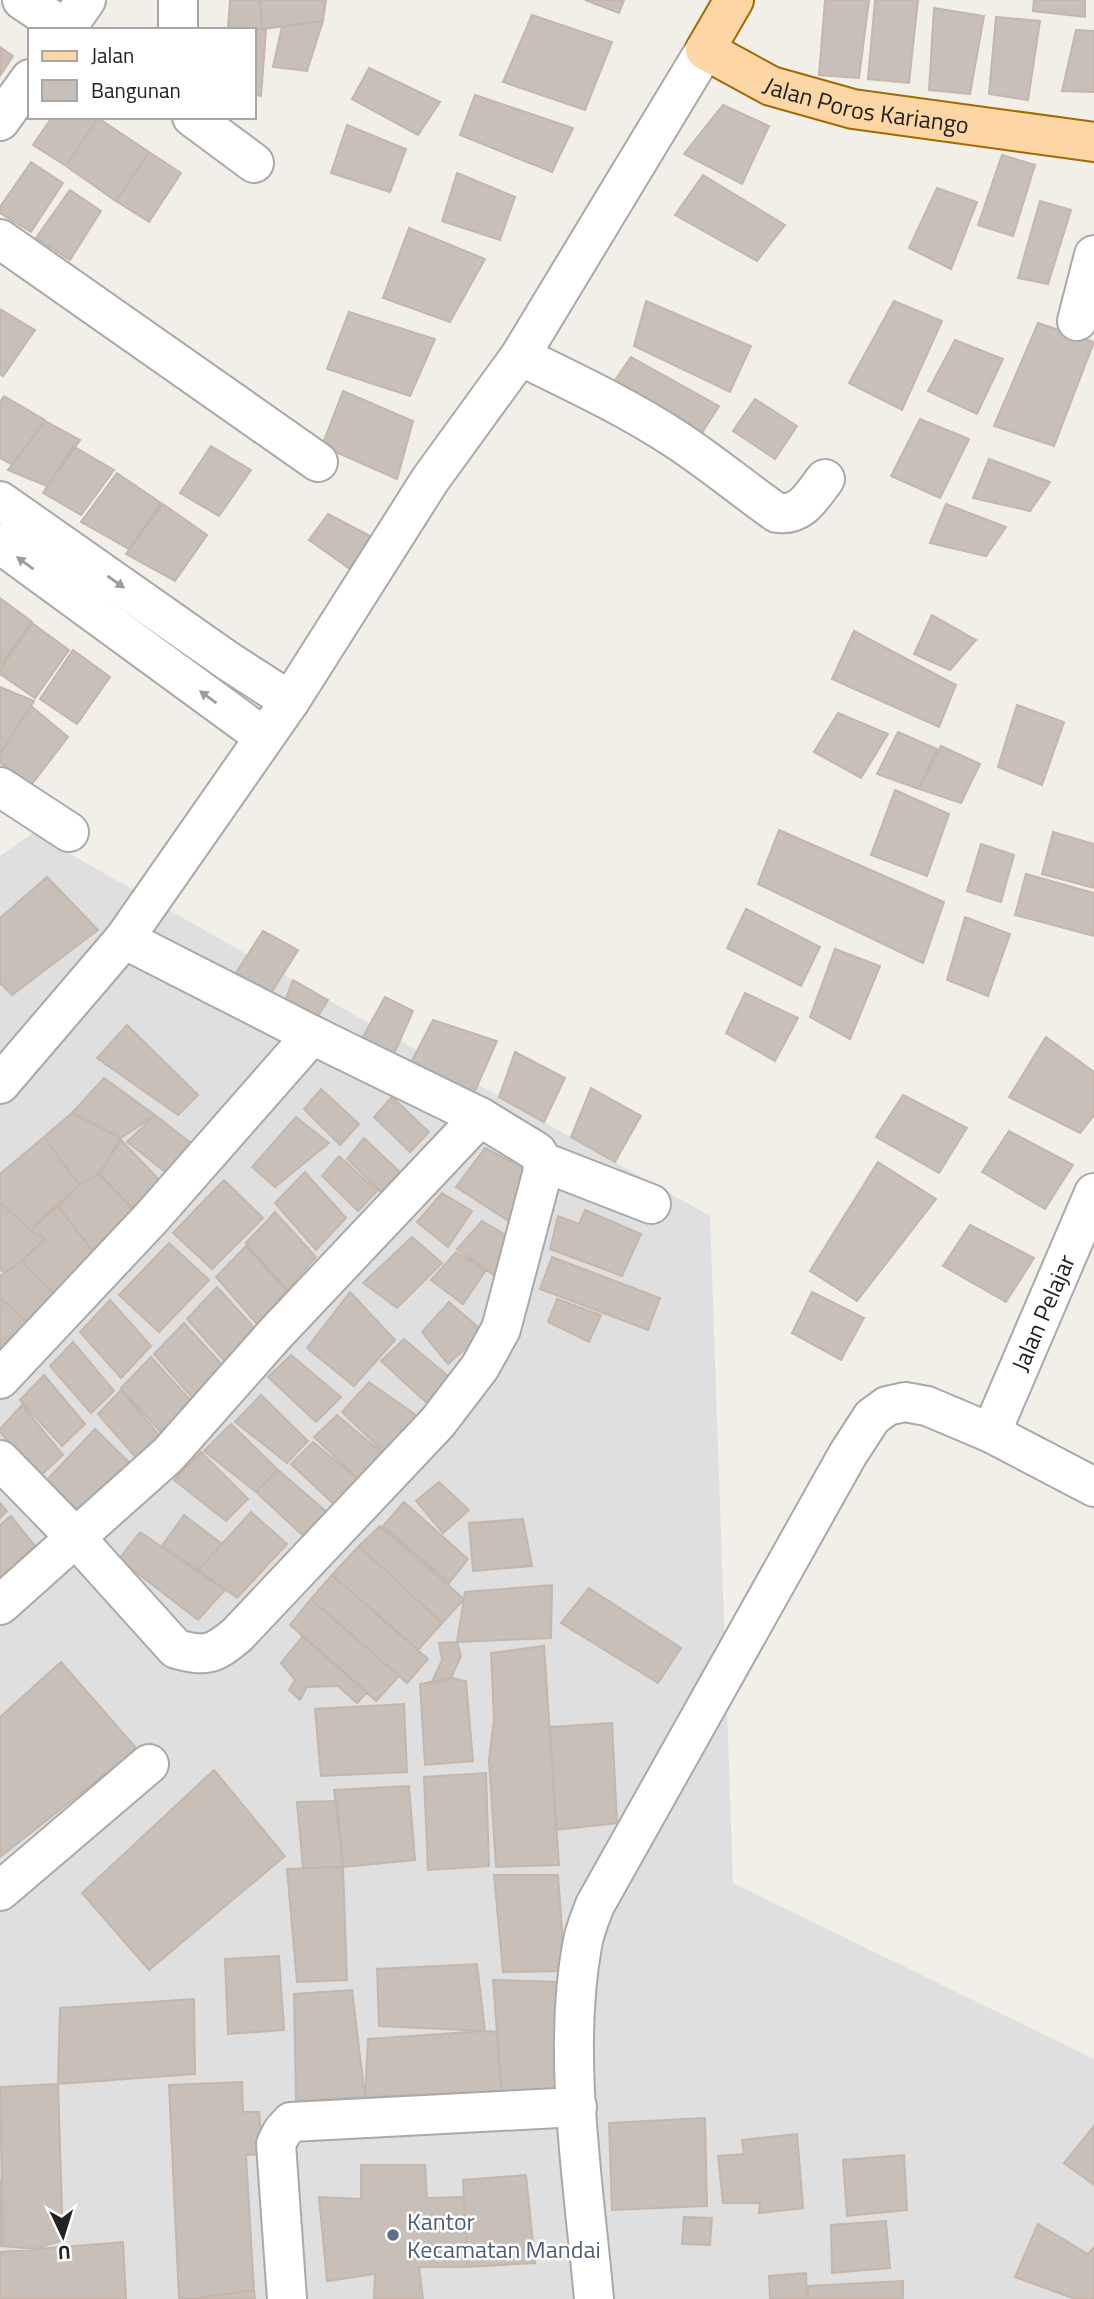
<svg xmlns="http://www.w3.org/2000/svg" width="1094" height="2299" viewBox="0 0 1094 2299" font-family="'Titillium Web',sans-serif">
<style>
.residential{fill:#e0dfdf}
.building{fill:#c7bfb8;stroke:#c4b6ab;stroke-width:2}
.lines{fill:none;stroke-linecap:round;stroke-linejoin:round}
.minor-casing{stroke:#a9a9a9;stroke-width:42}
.major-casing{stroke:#a06b00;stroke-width:42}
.minor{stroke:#fff;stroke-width:38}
.major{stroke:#fcd6a4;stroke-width:38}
.oneway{fill:#9c9c9c}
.service-dot{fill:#5c6f8a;stroke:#fff;stroke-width:2.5}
.labels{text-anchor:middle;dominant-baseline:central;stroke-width:5;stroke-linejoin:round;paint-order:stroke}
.street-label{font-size:24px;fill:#222;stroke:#fff}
.service-label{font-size:24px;fill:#4e5e75;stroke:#fff;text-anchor:start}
</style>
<rect width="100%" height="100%" fill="#f2efe9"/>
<path class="residential" d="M33 833 710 1216 733 1883 1094 2059V2299H0V856Z"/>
<path class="building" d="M230 0H260L262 29 266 30 228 28Z
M260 0H326L323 21 262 29Z
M585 0H624L619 13Z
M825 0H869L859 78 819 75Z
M875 0H918L909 83 868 79Z
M1034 0H1085V17L1033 11Z
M934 8 984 16 970 94 929 90Z
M532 15 612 42 585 110 503 82Z
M996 17 1040 21 1028 100 989 94Z
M323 21 307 71 273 67 282 27Z
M228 28 266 30 261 96 254 94V30H228Z
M1076 30 1094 31V92L1062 91Z
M0 47 13 56 0 76Z
M369 68 440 102 418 135 352 99Z
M475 95 573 128 552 172 460 135Z
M723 105 769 126 742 184 684 154Z
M52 117 98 118 66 166 33 145Z
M98 118 149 152 116 201 66 166Z
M347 125 406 149 390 192 331 173Z
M149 152 181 173 149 222 116 201Z
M1002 155 1035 165 1013 236 978 225Z
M31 162 63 183 31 232 0 213V207Z
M457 173 515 197 500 240 442 221Z
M703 175 785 225 757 261 675 215Z
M937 188 977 202 951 269 909 248Z
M70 190 101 211 70 260 36 238Z
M1040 201 1071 210 1048 284 1018 278Z
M409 228 485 259 450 322 383 298Z
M646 301 751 346 730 392 634 346Z
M894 301 942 321 902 410 849 383Z
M0 309 35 330 3 376 0 374Z
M349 312 435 339 410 396 327 369Z
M1038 323 1094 342 1054 446 994 426Z
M955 340 1003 359 977 414 928 391Z
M631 357 719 406 694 445 609 389Z
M343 391 413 421 397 479 322 446Z
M4 396 45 420 13 465 0 458V402Z
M755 399 797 426 775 459 733 431Z
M920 419 969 439 940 498 891 476Z
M45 421 80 440 47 486 8 470Z
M73 446 114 470 81 515 43 493Z
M211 446 251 470 219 516 180 493Z
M989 459 1050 482 1030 511 973 498Z
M117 473 161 503 129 549 81 522Z
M163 504 207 535 175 581 126 554Z
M946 504 1006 527 986 556 930 543Z
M328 514 370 536 350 569 309 540Z
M0 598 32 622 0 666Z
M932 615 976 640 950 670 914 654Z
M32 623 69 650 35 698 0 674V670Z
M854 631 956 685 939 727 832 679Z
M73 650 110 677 77 724 40 699Z
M0 687 34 701 0 754Z
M1017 705 1064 722 1042 785 998 767Z
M31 706 68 737 32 784 0 763V754Z
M838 713 888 734 861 778 814 752Z
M898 732 937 749 919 789 877 774Z
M941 746 980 764 961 803 919 789Z
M895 790 949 814 927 876 871 855Z
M779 830 944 902 923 963 758 884Z
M1053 832 1094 844V888L1042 874Z
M981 844 1014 855 1001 902 967 891Z
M1026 874 1094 893V936L1015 915Z
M47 877 98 930 12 995 0 983V918Z
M746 909 820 947 801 986 727 948Z
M965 917 1010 934 988 996 947 980Z
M263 931 298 950 270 995 234 976Z
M835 949 880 966 850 1039 810 1017Z
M293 980 328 1000 316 1019 283 1006Z
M745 993 798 1018 775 1061 726 1033Z
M385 997 413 1011 393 1056 360 1042Z
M433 1020 497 1041 471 1100 408 1068Z
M127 1025 198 1095 178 1115 97 1058Z
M1046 1037 1094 1072V1115L1080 1133 1009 1097Z
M515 1052 565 1078 544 1122 499 1097Z
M104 1078 155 1115 121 1138 72 1113Z
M591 1088 641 1116 615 1162 571 1137Z
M321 1089 359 1124 340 1145 304 1109Z
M903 1095 967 1128 939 1173 876 1137Z
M392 1097 429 1132 410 1152 374 1117Z
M72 1113 121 1138 99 1174 79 1185 44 1137Z
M155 1115 205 1154 178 1182 127 1142Z
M296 1117 329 1143 275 1187 252 1167Z
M1009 1131 1073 1165 1045 1209 982 1172Z
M44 1137 79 1185 30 1230 0 1202V1174Z
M364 1138 402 1174 383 1194 347 1159Z
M121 1140 171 1192 143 1220 99 1174Z
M485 1148 528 1170 510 1222 456 1187Z
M339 1156 377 1191 358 1211 322 1176Z
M878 1162 936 1199 857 1301 810 1271Z
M305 1172 346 1218 316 1250 275 1203Z
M99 1174 143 1220 98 1258 58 1206 79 1185Z
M224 1180 263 1218 212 1269 173 1233Z
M442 1193 472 1211 448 1247 417 1222Z
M0 1202 30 1230 45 1239 22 1261 4 1273 0 1269Z
M58 1206 98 1258 64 1304 22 1261 45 1239 30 1230Z
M585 1210 641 1234 622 1276 550 1249 558 1216 579 1224Z
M275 1212 316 1257 287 1290 246 1243Z
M482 1221 511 1238 502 1281 457 1249Z
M970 1225 1034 1258 1006 1302 943 1266Z
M412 1237 442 1263 397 1308 363 1283Z
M169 1243 209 1280 159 1332 119 1295Z
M246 1246 287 1291 257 1324 216 1277Z
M456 1252 486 1270 463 1304 431 1280Z
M552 1257 660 1298 648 1330 540 1289Z
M22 1261 64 1304 38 1331 0 1298V1276Z
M217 1287 258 1332 228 1365 187 1319Z
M350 1292 395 1340 354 1386 307 1348Z
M812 1292 864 1318 841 1360 792 1333Z
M0 1298 31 1325 0 1354Z
M557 1299 601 1315 589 1342 548 1322Z
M110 1300 151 1346 121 1378 80 1332Z
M449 1302 484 1332 448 1364 422 1332Z
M184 1323 225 1368 195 1401 154 1354Z
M404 1339 454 1381 429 1405 381 1361Z
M73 1342 114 1391 91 1413 50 1366Z
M291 1355 341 1397 316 1422 268 1377Z
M151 1357 192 1402 163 1435 121 1388Z
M44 1375 85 1424 62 1446 20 1400Z
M369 1382 420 1418 389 1457 342 1412Z
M121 1390 162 1439 139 1461 98 1414Z
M261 1395 308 1441 287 1463 235 1422Z
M22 1405 63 1455 39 1477 0 1432V1429Z
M337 1415 387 1457 362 1482 314 1437Z
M231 1424 278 1470 256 1492 204 1451Z
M95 1429 134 1467 84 1518 45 1482Z
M313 1442 364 1484 339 1509 291 1464Z
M201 1452 248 1499 226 1521 174 1480Z
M278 1470 333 1517 311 1543 256 1492Z
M439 1482 469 1510 443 1533 416 1501Z
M404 1502 468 1559 449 1583 383 1526Z
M0 1503 7 1511 0 1518Z
M251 1512 287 1544 237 1598 198 1570Z
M184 1515 222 1544 198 1570 162 1546Z
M11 1516 35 1546 0 1579V1525Z
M523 1519 532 1566 473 1571 469 1523Z
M380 1526 464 1599 442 1623 359 1546Z
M140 1532 225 1590 198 1620 119 1559Z
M359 1546 442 1623 418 1650 332 1575Z
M332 1575 428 1659 407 1683 311 1599Z
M552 1585 551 1638 457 1642 465 1592Z
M589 1588 681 1648 658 1683 561 1623Z
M311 1599 399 1676 376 1701 290 1625Z
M303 1636 367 1692 357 1703 338 1686 307 1687 300 1700 289 1690 295 1680 281 1663Z
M457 1642 461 1656 451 1678 431 1684 442 1660 439 1643Z
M544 1646 559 1865 496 1867 489 1760 494 1719 491 1653Z
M61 1662 137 1749 0 1857V1717Z
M451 1678 466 1681 473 1761 425 1765 420 1684Z
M404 1704 407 1772 321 1776 315 1709Z
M612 1723 617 1823 556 1830 550 1727Z
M214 1770 285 1856 149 1970 82 1893Z
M486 1773 489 1866 428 1870 424 1777Z
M409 1786 415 1860 343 1867 334 1790Z
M337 1801 343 1867 303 1868 297 1802Z
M343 1867 347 1980 297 1982 287 1869Z
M494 1875H558L565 1971 503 1972Z
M279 1956 284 2030 228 2034 225 1959Z
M477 1964 485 2031 379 2026 377 1969Z
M493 1980 566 1982 570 2091 502 2098Z
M352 1990 365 2097 296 2101 294 1994Z
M194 1999 195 2074 58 2084 60 2008Z
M485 2031 497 2032 501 2091 365 2097 368 2039Z
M242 2082 243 2112H259L263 2154 246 2155 254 2290 198 2298H179L169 2085Z
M58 2084 63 2240 35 2249 3 2246 0 2087Z
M705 2118 707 2206 612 2210 609 2123Z
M1094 2126V2185L1064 2163Z
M797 2134 803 2208 759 2213 760 2203H723L718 2156 744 2154 742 2140Z
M904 2155 907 2210 847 2216 843 2160Z
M361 2165H425L427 2198 464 2197 467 2267H419L423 2299H374L375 2274 327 2281 319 2197 361 2199Z
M526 2175 535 2263 467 2267 463 2180Z
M0 2179 3 2246H0Z
M684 2217 712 2218 710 2245 682 2244Z
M886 2221 890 2268 832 2273 831 2225Z
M1038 2224 1088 2254 1094 2247V2299H1075L1015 2277Z
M123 2242 126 2299H0V2252Z
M806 2273 807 2299H770L769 2276Z
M903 2281V2299H808V2286Z
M254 2290 255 2299H198V2298Z"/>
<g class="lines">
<defs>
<g id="minor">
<path d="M22 0 67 30"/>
<path d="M65 30 86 0"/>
<path d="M178 30V0"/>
<path d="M192 117 254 163"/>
<path d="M0 121 30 79"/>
<path d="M0 239 318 462"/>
<path d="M1077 321 1094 255"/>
<path d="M520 356C573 382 627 407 677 440 712 463 743 489 777 513 802 516 811 497 825 479"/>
<path d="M0 501 228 661 290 701"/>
<path d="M0 544 264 737"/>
<path d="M0 787 69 832"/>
<path d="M0 1084 124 939 290 701 430 480 520 356 705 50"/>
<path d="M543 1162 651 1204"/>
<path d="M0 1379 153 1216 312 1035"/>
<path id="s1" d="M991 1433 1094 1193"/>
<path d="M0 1460 75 1537 176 1649C206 1657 213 1655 237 1635L438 1422 480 1367 501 1329 542 1174 543 1162 537 1152 480 1117 312 1035 124 939"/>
<path d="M0 1605 168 1455 276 1333 480 1117"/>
<path d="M0 1891 149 1764"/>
<path d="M287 2299 276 2144 282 2132 291 2122 577 2107"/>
<path d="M594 2299C584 2188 562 2055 582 1946 584 1932 590 1918 595 1905L848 1454 872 1417 887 1406 905 1402 927 1406 991 1433 1094 1487"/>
</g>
<g id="major">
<path id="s2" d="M734 0 705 50 771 86 853 109 1094 142"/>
</g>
</defs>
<use href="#minor" class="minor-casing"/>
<use href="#major" class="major-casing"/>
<use href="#minor" class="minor"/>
<use href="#major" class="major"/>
</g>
<defs><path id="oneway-solid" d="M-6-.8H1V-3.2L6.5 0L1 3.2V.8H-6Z" transform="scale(1.75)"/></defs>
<g class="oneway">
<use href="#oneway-solid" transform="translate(25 563) rotate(-144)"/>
<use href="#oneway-solid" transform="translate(116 582) rotate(35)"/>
<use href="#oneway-solid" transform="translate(208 697) rotate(-144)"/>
</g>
<circle class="service-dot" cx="393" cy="2235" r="7"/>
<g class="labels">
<g class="street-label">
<text stroke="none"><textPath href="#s2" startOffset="231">Jalan Poros Kariango</textPath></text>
<text stroke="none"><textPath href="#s1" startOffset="131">Jalan Pelajar</textPath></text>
</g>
<g class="service-label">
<text x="407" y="2221">Kantor<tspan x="407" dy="28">Kecamatan Mandai</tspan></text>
</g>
</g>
<rect x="28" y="28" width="228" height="91" fill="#ffffff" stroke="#a7a7a7" stroke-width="2"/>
<rect x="42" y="51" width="35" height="10" fill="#fcd6a4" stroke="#a7a7a7" stroke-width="2"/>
<text x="91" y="63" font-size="21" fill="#222222">Jalan</text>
<rect x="42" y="80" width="35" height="21" fill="#c7bfb8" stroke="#a7a7a7" stroke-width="2"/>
<text x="91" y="98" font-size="21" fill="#222222">Bangunan</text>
<g transform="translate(63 2236) rotate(176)" stroke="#ffffff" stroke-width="5" paint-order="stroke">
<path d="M0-5L12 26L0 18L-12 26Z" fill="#222222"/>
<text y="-10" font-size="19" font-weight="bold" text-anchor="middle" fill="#222222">U</text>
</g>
</svg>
